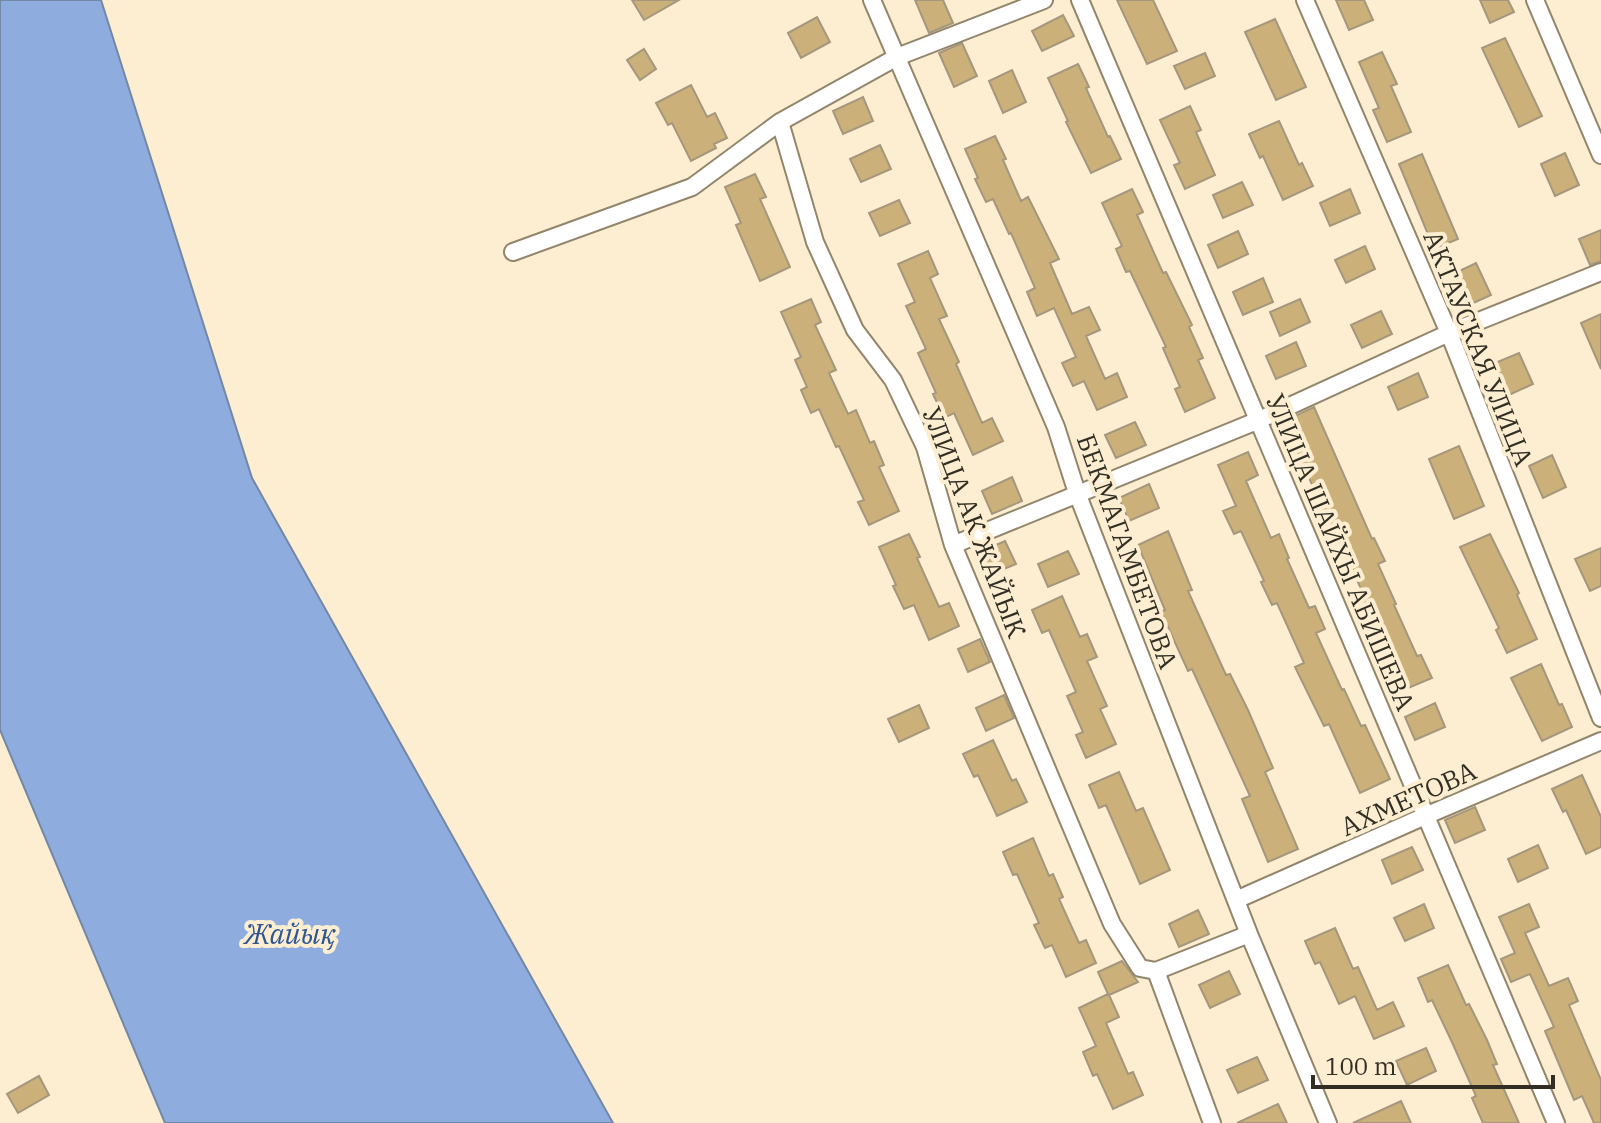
<svg xmlns="http://www.w3.org/2000/svg" width="1601" height="1123" viewBox="0 0 1601 1123" font-family="'IBM Plex Serif',serif">
<style>
.water{fill:#8eadde;stroke:#7387a6;stroke-width:2}
.building{fill:#cbb079;stroke:#a4977d;stroke-width:2}
.lines{fill:none;stroke-linecap:round;stroke-linejoin:round}
.minor-casing{stroke:#92856b;stroke-width:20}
.minor{stroke:#fff;stroke-width:16}
.labels{text-anchor:middle;dominant-baseline:central;stroke-width:8;stroke-linejoin:round;paint-order:stroke}
.street-label{font-size:26px;fill:#332e23;stroke:#fdeed2}
.water-label{font-size:28px;font-style:italic;fill:#2f5693;stroke:#fdeed2}
</style>
<rect width="100%" height="100%" fill="#fdeed2"/>
<path class="water" d="M0 0H101L252 478 613 1123H165L0 730Z"/>
<path class="building" d="M632 0H679L644 20Z
M915 0H943L953 23 929 33Z
M1117 0H1153L1177 51 1147 64Z
M1336 0H1364L1373 20 1349 30Z
M1480 0H1508L1514 12 1490 23Z
M1063 15 1074 36 1042 51 1032 31Z
M817 17 830 42 801 58 788 33Z
M1275 19 1306 87 1276 100 1245 32Z
M1505 38 1542 116 1519 127 1482 48Z
M962 43 977 76 954 87 939 53Z
M644 49 656 69 640 80 627 60Z
M1382 52 1397 84 1391 86 1411 132 1387 142 1373 110 1379 108 1359 62Z
M1205 53 1215 76 1185 89 1174 66Z
M1078 64 1089 87 1086 88 1108 137 1110 136 1121 159 1091 173 1066 122 1068 121 1048 78Z
M1012 70 1026 102 1003 113 989 81Z
M691 85 707 117 715 113 727 138 714 144 716 148 691 161 672 123 668 125 656 103Z
M863 97 873 121 843 134 833 111Z
M1190 106 1201 130 1196 132 1215 175 1185 189 1174 165 1180 163 1160 120Z
M1279 121 1299 165 1302 163 1313 186 1283 200 1263 156 1260 158 1249 134Z
M995 136 1006 159 1003 160 1021 201 1028 197 1059 259 1050 263 1072 314 1089 307 1100 330 1086 336 1105 379 1117 373 1127 397 1097 410 1084 381 1073 386 1062 363 1076 357 1054 308 1037 316 1027 292 1035 288 1011 233 1009 234 993 199 986 202 975 179 978 178 965 149Z
M880 145 891 169 861 182 850 159Z
M1565 153 1579 185 1555 196 1541 164Z
M1422 154 1458 239 1434 249 1399 164Z
M755 174 766 197 760 199 790 267 760 281 736 225 741 223 725 187Z
M1242 182 1253 205 1223 218 1213 195Z
M1132 189 1143 212 1137 215 1163 273 1166 272 1192 325 1189 327 1203 358 1198 360 1215 398 1185 412 1175 389 1180 387 1163 348 1166 347 1130 271 1126 272 1116 249 1122 246 1102 203Z
M1350 189 1360 213 1330 226 1320 203Z
M899 200 910 223 880 236 869 213Z
M1601 230V261L1590 265 1579 239Z
M1238 231 1248 254 1218 268 1208 245Z
M1365 246 1375 269 1346 283 1335 260Z
M928 251 938 274 930 278 947 316 939 319 959 362 956 364 982 423 992 418 1003 441 973 455 954 413 944 418 933 394 936 393 918 353 926 349 906 306 915 302 898 264Z
M1476 263 1491 295 1467 306 1453 274Z
M1263 278 1273 302 1243 315 1233 292Z
M811 299 821 322 815 325 836 370 829 373 848 414 856 410 870 443 874 441 884 465 879 467 899 511 869 525 858 502 864 500 839 446 836 447 819 409 811 413 801 390 807 387 795 360 801 357 781 312Z
M1300 299 1310 322 1280 336 1270 312Z
M1381 311 1392 334 1362 348 1351 325Z
M1601 314V369L1581 323Z
M1296 342 1306 366 1276 379 1266 356Z
M1519 353 1533 384 1509 395 1495 363Z
M1418 373 1428 397 1398 410 1388 387Z
M1314 407 1372 539 1374 538 1385 561 1378 564 1396 604 1394 605 1417 656 1421 655 1432 678 1401 691 1387 660 1383 661 1373 638 1375 637 1356 594 1362 591 1338 538 1336 539 1284 421Z
M1135 422 1146 445 1116 458 1105 435Z
M1459 446 1484 506 1454 519 1429 459Z
M1248 452 1258 475 1246 481 1271 538 1279 534 1289 558 1287 559 1309 608 1315 606 1325 629 1316 633 1342 690 1344 689 1361 726 1365 725 1390 779 1360 793 1329 724 1324 726 1295 667 1304 663 1277 603 1272 605 1261 582 1264 581 1241 531 1234 534 1223 511 1236 506 1218 465Z
M1552 455 1566 487 1543 498 1529 466Z
M1012 477 1022 501 992 514 982 491Z
M1149 484 1159 508 1129 521 1119 498Z
M1168 531 1192 590 1188 591 1226 675 1230 674 1248 710 1273 768 1265 772 1298 849 1268 862 1242 799 1250 796 1192 669 1188 671 1161 612 1165 610 1138 545Z
M909 534 920 557 917 558 939 607 949 603 959 626 929 640 914 605 904 609 893 586 896 585 879 547Z
M1490 534 1519 593 1517 595 1537 639 1507 653 1496 630 1499 628 1460 547Z
M1005 541 1016 564 985 577 975 554Z
M1601 548V586L1590 591 1575 559Z
M1068 551 1079 574 1048 587 1038 564Z
M1062 596 1080 637 1087 634 1097 657 1087 661 1107 706 1100 709 1116 744 1086 758 1076 735 1083 732 1067 696 1076 692 1049 630 1042 633 1032 610Z
M980 639 990 662 968 672 958 649Z
M1541 664 1559 705 1562 704 1572 727 1542 741 1511 678Z
M1004 695 1014 718 986 731 976 708Z
M1435 703 1445 727 1415 740 1405 717Z
M919 705 929 728 899 742 888 719Z
M993 740 1012 781 1016 779 1027 802 997 816 978 775 974 777 963 754Z
M1119 772 1136 811 1143 808 1170 870 1140 884 1106 805 1099 808 1089 785Z
M1582 775 1601 817V847L1586 854 1566 810 1563 812 1552 789Z
M1475 807 1485 830 1455 843 1445 820Z
M1033 838 1049 876 1053 874 1063 897 1059 899 1079 943 1086 940 1096 963 1066 977 1052 945 1045 948 1034 925 1039 923 1017 874 1013 875 1003 852Z
M1538 845 1548 868 1518 882 1508 859Z
M1412 847 1423 870 1392 884 1382 860Z
M1424 904 1434 928 1405 941 1394 918Z
M1529 904 1539 927 1525 933 1549 986 1568 978 1578 1001 1569 1005 1601 1080V1123H1594L1582 1096 1574 1100 1545 1031 1554 1027 1530 974 1511 982 1501 959 1515 953 1499 917Z
M1198 910 1209 934 1179 947 1169 924Z
M1335 928 1353 969 1358 967 1377 1010 1393 1002 1404 1026 1374 1039 1355 996 1339 1004 1320 962 1315 964 1305 941Z
M1122 961 1138 982 1109 995 1119 1017 1106 1023 1128 1074 1133 1072 1143 1095 1113 1109 1097 1074 1093 1076 1083 1052 1096 1046 1079 1008 1108 994 1098 972Z
M1448 965 1466 1005 1469 1004 1487 1040 1497 1064 1493 1065 1519 1123H1483L1472 1098 1476 1096 1451 1040 1432 1000 1428 1002 1418 978Z
M1229 971 1240 994 1210 1008 1199 985Z
M1426 1048 1436 1071 1407 1085 1396 1061Z
M1257 1057 1268 1080 1238 1093 1227 1070Z
M39 1076 49 1095 18 1113 7 1094Z
M1401 1101 1411 1123H1353Z
M1278 1104 1287 1123H1237Z"/>
<g class="lines">
<defs>
<path id="minor" d="M872 0 1056 427 1077 493 1249 934 1328 1123
M1080 0 1556 1123
M1305 0 1449 333 1601 718
M1535 0 1601 155
M780 122 815 242 855 330 893 380 925 447 953 545 1112 924 1140 968 1156 971 1249 934
M513 252 692 187 780 122 897 57 1044 0
M953 545 1259 420 1449 333 1601 272
M1236 900 1425 816 1601 741
M1156 971 1212 1123"/>
</defs>
<use href="#minor" class="minor-casing"/>
<use href="#minor" class="minor"/>
</g>
<g class="labels">
<g class="street-label">
<text transform="translate(1479 348) rotate(68)">АКТАУСКАЯ УЛИЦА</text>
<text transform="translate(975 522) rotate(69)">УЛИЦА АК ЖАЙЫК</text>
<text transform="translate(1128 551) rotate(70)">БЕКМАГАМБЕТОВА</text>
<text transform="translate(1341 552) rotate(67)">УЛИЦА ШАЙХЫ АБИШЕВА</text>
<text transform="translate(1408 798) rotate(-24)">АХМЕТОВА</text>
</g>
<g class="water-label">
<text x="290" y="933">Жайық</text>
</g>
</g>
<path d="M1313 1075v12h240v-12" fill="none" stroke="#332e23" stroke-width="4"/>
<text x="1325" y="1075" font-size="24" fill="#332e23" stroke="#fdeed2" stroke-width="6" paint-order="stroke">100 m</text>
</svg>
